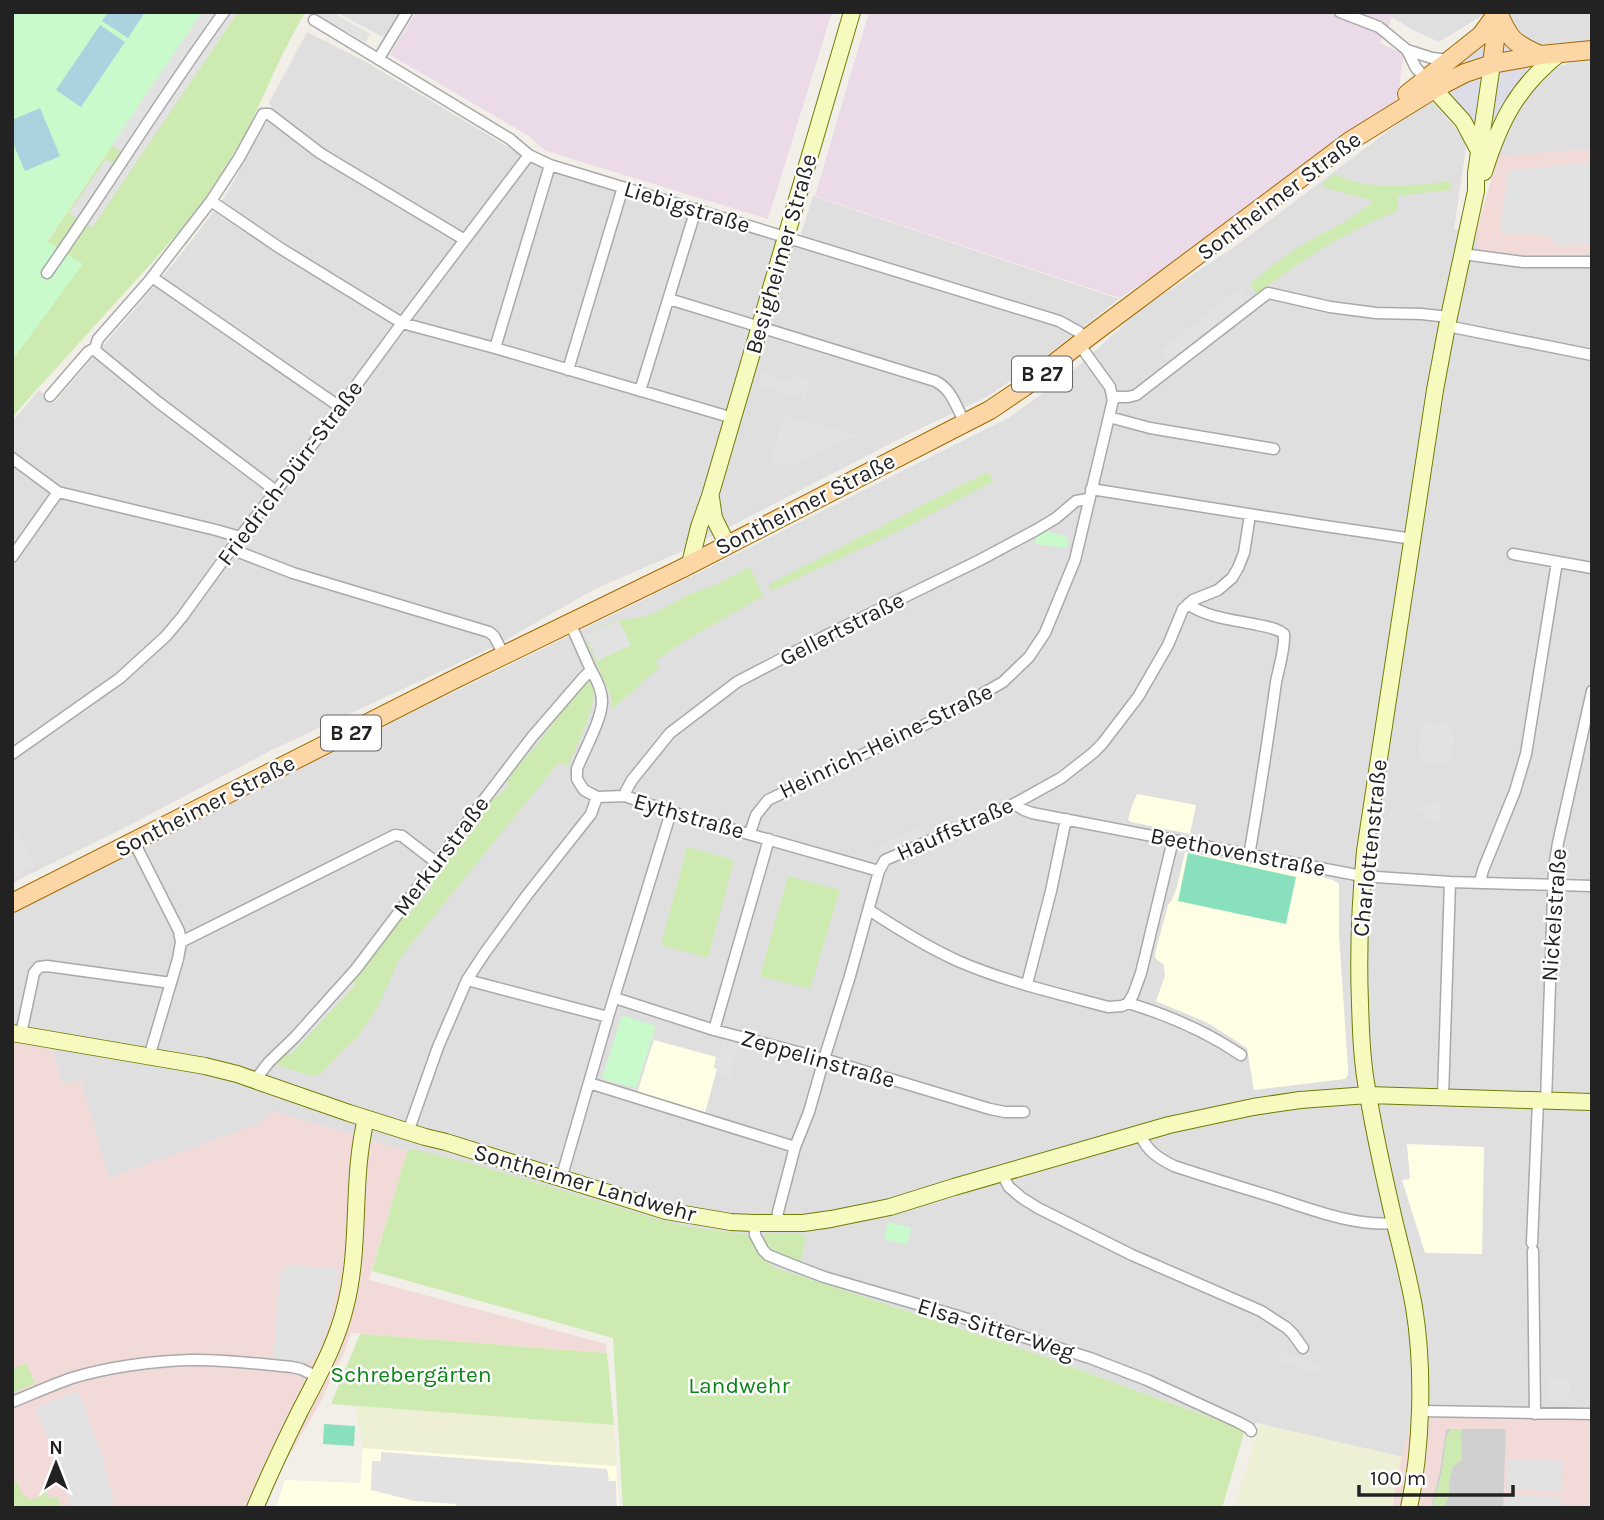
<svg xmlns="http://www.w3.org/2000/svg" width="1604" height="1520" viewBox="0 0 1604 1520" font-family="Karla,sans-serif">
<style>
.residential{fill:#e0dfdf}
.commercial{fill:#f2dad9}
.industrial{fill:#ebdbe8}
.education{fill:#ffffe5}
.religious{fill:#d0d0d0}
.farmland{fill:#eef0d5}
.grass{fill:#cdebb0}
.park{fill:#c8facc}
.pitch{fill:#88e0be}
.parking{fill:#e2e2e2}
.plaza{fill:#dddde8}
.water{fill:#aad3df}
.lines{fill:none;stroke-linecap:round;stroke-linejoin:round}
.street-casing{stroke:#a9a9a9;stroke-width:13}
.secondary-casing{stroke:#707d05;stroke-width:18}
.primary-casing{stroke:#a06b00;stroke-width:20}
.street{stroke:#fff;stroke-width:10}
.secondary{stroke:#f7fabf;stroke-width:16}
.primary{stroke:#fcd6a4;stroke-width:18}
.labels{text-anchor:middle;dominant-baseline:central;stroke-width:5;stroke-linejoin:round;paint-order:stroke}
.shield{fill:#fff;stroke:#646464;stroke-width:2}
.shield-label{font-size:21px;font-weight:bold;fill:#222}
.street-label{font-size:23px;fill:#222;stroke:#fff}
.park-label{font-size:23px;fill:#0c8416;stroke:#fff}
</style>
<rect width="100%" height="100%" fill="#f2efe9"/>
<path class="residential" d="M336 12H401L385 38Z
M1395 12H1592V41L1535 45 1517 34 1508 19 1483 15 1439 42 1411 29 1392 17Z
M307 32 366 62 540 166 797 247 813 196 1119 299 1045 357 987 397 913 432 683 551 595 589 495 646 272 750 126 827 12 883V422L39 390 54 403 179 257 226 195 273 110 269 103Z
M1592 55V149L1498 156 1509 124 1532 89 1555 68Z
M1433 102 1456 129 1464 140 1466 148 1454 229 1476 233 1480 249 1518 255 1592 254V1407L1416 1408 1402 1457 1257 1423 1245 1430 1025 1350 715 1248 407 1151 272 1111 267 1118 257 1125 108 1179 81 1080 63 1084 52 1050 12 1042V913L141 849 253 790 698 573 1008 418 1066 377 1141 309 1237 245 1404 119Z"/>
<path class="commercial" d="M1592 149V254L1518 255 1479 249 1476 233 1498 156Z
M12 1042 52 1050 63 1084 81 1080 109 1178 256 1125 267 1118 272 1111 407 1151 369 1280 606 1344 607 1353 351 1333 344 1353 320 1403 281 1470 266 1508H12Z
M1592 1407V1508H1393L1397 1472 1415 1408Z"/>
<path class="industrial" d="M416 12H832L768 219 546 151 529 136 390 55Z
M869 12H1395L1380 43 1404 54 1397 103 1289 188 1120 298 815 196Z"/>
<path class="education" d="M1137 794 1196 805 1190 834 1131 822 1128 820 1132 806Z
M1185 852 1318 876 1333 880 1339 884V935L1348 1069V1075L1345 1079 1254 1090 1247 1048 1208 1023 1156 1001 1165 976 1164 965 1155 958V954L1168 905 1172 900 1177 887Z
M654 1040 716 1057 714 1068 717 1069 705 1113 637 1093Z
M1407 1144 1484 1147 1482 1254 1425 1253 1402 1180 1410 1179Z
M363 1448 616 1466 619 1508H276L285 1480 360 1483Z"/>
<path class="religious" d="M1446 1429H1506L1503 1508H1431L1440 1471Z"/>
<path class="farmland" d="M355 1406 614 1425 616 1466 363 1448Z
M1260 1424 1402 1457 1396 1480 1393 1508H1234Z"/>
<path class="grass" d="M202 12H305L282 55 244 138 199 208 157 257 12 417V360L82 265 47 242Z
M1335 174C1366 192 1417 185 1452 181L1450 190 1397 196 1398 211C1346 231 1301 260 1257 294L1250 284C1266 270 1284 256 1302 245 1326 232 1351 219 1372 203L1371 200 1326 188 1322 184Z
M987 472 994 481 907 527 771 591 769 584Z
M750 567 763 596 681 643 656 661 659 667 615 707 611 709 612 701 610 694 587 642 593 632 617 620 638 618 651 615 687 595 715 585Z
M589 680C604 697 575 747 568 766L559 762 412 943 399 960 379 1005 357 1038 339 1054 320 1075 311 1076 279 1066 276 1060 286 1052 290 1055 355 985 351 981 404 913 408 916 431 887 427 883 451 851 466 840 462 837 494 794 498 797 509 784 505 780 537 745 582 683Z
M687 847 734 860 708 958 661 945Z
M788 876 840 890 810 989 760 976Z
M413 1149 481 1166 660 1220 690 1227 750 1235 771 1260 770 1266 1025 1350 1245 1430 1222 1508H623L613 1338 372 1271 407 1151Z
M767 1233H801L806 1238 801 1261C785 1256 771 1254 763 1239L765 1234Z
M360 1334 607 1353 614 1425 331 1404Z
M26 1363 35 1383 12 1393V1369Z
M1451 1429H1461L1462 1459 1453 1467 1449 1482V1496L1443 1508H1432L1442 1471 1446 1439Z
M12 1482 13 1483 17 1482 23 1495 31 1500 42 1496 41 1492 45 1491 50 1499 57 1496 62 1508H12Z"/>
<path class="park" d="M12 12H202L47 241 83 264 12 360Z
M1046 531 1068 537 1067 548 1035 544 1037 537Z
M622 1015 656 1026 636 1088 602 1079Z
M888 1222 911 1228 907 1245 884 1239Z"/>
<path class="pitch" d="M1188 853 1296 877 1286 924 1178 901Z
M324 1424 355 1426 354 1446 323 1444Z"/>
<path class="parking" d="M202 12H238L92 228 69 213 106 159 114 164 122 153 112 145Z
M318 12H332L370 34 366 42 316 15Z
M1592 162V244L1553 246V239L1532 233 1502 234 1501 227 1507 171Z
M1241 286 1250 297 1169 361 1161 350Z
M762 373 792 382 794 375 810 380 805 399 759 385Z
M784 415 856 435 788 467 787 465 771 460Z
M619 620 631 645 597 661 586 636Z
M1428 721 1449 724 1455 733 1451 760 1444 765 1425 762 1418 752 1422 726Z
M1418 801 1442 804 1439 823 1423 820 1424 812 1417 811Z
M920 826 926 835 883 855 878 846Z
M16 830 34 866 12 877V832Z
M351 981 355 985 290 1055 286 1052Z
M723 1039 739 1044 729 1079 720 1076 722 1069 715 1067Z
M288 1265 339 1269 335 1298 325 1336 313 1362 273 1359 280 1275Z
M1281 1352 1320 1364 1317 1373 1278 1361Z
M1549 1378H1570L1569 1402H1549Z
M78 1391 104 1460 115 1508H72L66 1490V1482L35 1407Z
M381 1452 607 1469 609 1481H616L617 1508H456V1504L414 1501 371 1490 372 1461H381Z
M1507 1459 1563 1461 1561 1491 1506 1489Z
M1506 1494 1561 1497 1560 1508H1505Z"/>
<path class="plaza" d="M1490 30 1542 63 1485 153 1447 95 1441 75Z"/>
<path class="water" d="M108 12H145L128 38 102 21Z
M100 25 125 42 81 107 56 90Z
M40 108 60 156 25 171 12 141V120Z"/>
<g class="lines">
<defs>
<path id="street" d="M1340 12 1379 27 1407 50 1416 68 1428 81
M314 20 510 139 529 155 550 165 1059 321 1079 332 1085 339
M1407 50 1432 58 1451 60
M379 58 407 12
M211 201 280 248 402 323 495 348 733 418
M1463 254 1523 262H1592
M47 273C107 187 162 97 224 12
M152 277 340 407
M669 299 935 381C952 389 956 407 965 423
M1447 326 1592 355
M95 348 97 352 158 402 276 491
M495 348 550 165
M568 370 623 187
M640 391 696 209
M50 396 88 352 95 348 98 339 149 281 211 201 239 158 263 114H269L320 153 338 164 465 240
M1112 397H1128L1136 395 1268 293 1330 307 1376 313 1422 314 1448 317
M1109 417 1150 428 1274 449
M12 458 58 492 216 530 240 537
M1091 489 1318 525 1413 539
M231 549 293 573 489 632 494 636 504 655
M1513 554 1592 568
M12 557 58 492
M1188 604C1207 618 1235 620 1258 625 1267 627 1277 628 1284 634 1285 649 1279 667 1276 682 1268 740 1259 798 1249 856
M591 670C597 680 602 690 602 701 602 720 584 750 577 769V779L580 784 584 790 597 797 625 796 671 812 879 871
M12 754 120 678 166 636 182 617 240 537 319 436 402 323 529 155
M625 796 626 791 632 780 670 733 737 682 833 632 980 560 1036 530 1056 518 1076 501 1088 499
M1014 804 1024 810 1032 813 1362 876 1450 882 1592 886
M750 833 756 815 768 800 949 713 1003 682 1029 657 1045 633 1075 560 1113 400 1110 387 1079 344
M134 842 179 931 181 942 178 959 149 1057
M1480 882 1483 870 1515 791 1526 754 1557 562
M869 910C898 929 927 947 958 961 1003 981 1060 994 1108 1007L1122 1006 1128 1003C1168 1015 1207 1032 1241 1055
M181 942 395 835 402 836 437 863
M467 980 608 1017
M1027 984 1051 891 1066 819
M615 998 714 1030 824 1059 990 1109 1005 1112H1024
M1128 1003 1133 995 1141 973 1173 840
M714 1030 769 839
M21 1034 34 973 39 967 47 966 171 983
M255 1080 269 1062 295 1037 356 969 483 801 532 737 583 678 591 670 570 623
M589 1083 795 1147
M1443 1097 1450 882
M1546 1101 1554 868 1558 843 1592 691
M408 1132 438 1047 467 980 484 954 527 895 591 814 597 797
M1140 1134C1147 1151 1158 1158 1174 1166 1207 1177 1240 1187 1273 1197 1310 1209 1356 1227 1395 1223
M1002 1174 1009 1187 1022 1198 1038 1208 1132 1255 1261 1311 1287 1328 1293 1334 1303 1348
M561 1179 608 1017 671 812
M777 1222 778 1212 795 1147 809 1112 824 1059 850 976 879 871 885 860 1014 804 1061 778 1093 753 1102 744 1138 697 1168 645 1183 609 1193 600 1218 590 1232 578 1238 568 1244 553 1250 515
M754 1223 755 1235 763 1250 768 1255 790 1264 824 1277 958 1316 1090 1358 1147 1380 1238 1422 1249 1428 1251 1431
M1532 1243 1538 1101
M1533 1251 1535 1414
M12 1402C32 1394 52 1385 72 1378 108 1367 153 1361 190 1360 224 1359 258 1364 292 1367L301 1369 318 1377
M1420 1411 1592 1414"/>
<path id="secondary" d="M1434 89 1463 121 1479 151
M1484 172C1500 121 1517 87 1560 53
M711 498 714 518 727 544
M690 564 699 527 710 496 852 12
M12 1033 205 1066 237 1074 349 1113 425 1137 446 1142 666 1211 731 1222 754 1223H803L831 1219 890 1207 954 1187 1169 1125 1253 1107 1300 1100 1368 1095 1592 1102
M255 1508C269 1475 284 1443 300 1411 318 1376 337 1343 346 1304 361 1243 351 1179 366 1119
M1409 1508C1422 1447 1424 1368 1414 1307 1409 1279 1402 1252 1395 1224 1385 1181 1375 1138 1368 1094 1362 1064 1361 1035 1360 1004 1358 953 1360 902 1365 851L1435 390 1447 326 1476 191V173L1492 64"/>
<path id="primary" d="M1498 12C1509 39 1513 43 1540 55
M1492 64 1498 16
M1407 94 1481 35 1498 12
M12 903 457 678 681 569 990 410 1024 387 1079 344 1350 141 1434 89 1465 73 1492 64 1541 55 1592 50"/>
</defs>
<use href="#street" class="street-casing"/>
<use href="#secondary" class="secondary-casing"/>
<use href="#primary" class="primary-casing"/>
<use href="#street" class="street"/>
<use href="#secondary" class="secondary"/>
<use href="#primary" class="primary"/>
</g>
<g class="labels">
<g class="shield">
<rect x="1012" y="356.5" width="60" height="35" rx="5"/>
<rect x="321" y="715.5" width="60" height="35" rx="5"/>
</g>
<g class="shield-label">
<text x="1042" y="374">B 27</text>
<text x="351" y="733">B 27</text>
</g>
<g class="street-label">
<text transform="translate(1279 196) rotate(-37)">Sontheimer Straße</text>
<text transform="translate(687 207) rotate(17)">Liebigstraße</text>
<text transform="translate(781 254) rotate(-74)">Besigheimer Straße</text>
<text transform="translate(290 473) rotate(-53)">Friedrich-Dürr-Straße</text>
<text transform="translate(805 504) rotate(-27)">Sontheimer Straße</text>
<text transform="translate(842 629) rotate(-27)">Gellertstraße</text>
<text transform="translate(886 741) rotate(-26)">Heinrich-Heine-Straße</text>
<text transform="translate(205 806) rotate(-27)">Sontheimer Straße</text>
<text transform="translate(689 816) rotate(16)">Eythstraße</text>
<text transform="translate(955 829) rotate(-24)">Hauffstraße</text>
<text transform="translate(1370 848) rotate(-84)">Charlottenstraße</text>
<text transform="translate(1238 852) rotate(11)">Beethovenstraße</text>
<text transform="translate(441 856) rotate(-53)">Merkurstraße</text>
<text transform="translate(1554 915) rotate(-86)">Nickelstraße</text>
<text transform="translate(818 1059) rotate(16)">Zeppelinstraße</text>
<text transform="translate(585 1183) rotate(16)">Sontheimer Landwehr</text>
<text transform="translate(996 1329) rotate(17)">Elsa-Sitter-Weg</text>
</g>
<g class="park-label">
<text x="411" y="1374">Schrebergärten</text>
<text x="739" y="1385">Landwehr</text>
</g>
</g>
<rect width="1604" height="1520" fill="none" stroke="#222222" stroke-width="28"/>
<g transform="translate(56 1464)" stroke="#ffffff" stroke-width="5" paint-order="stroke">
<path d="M0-5L12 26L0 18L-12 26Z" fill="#222222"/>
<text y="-10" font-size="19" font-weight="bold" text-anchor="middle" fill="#222222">N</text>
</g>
<path d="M1359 1485v10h154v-10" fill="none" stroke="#222222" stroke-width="3.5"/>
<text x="1370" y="1485" font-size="21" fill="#222222" stroke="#ffffff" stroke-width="5" paint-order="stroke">100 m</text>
</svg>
